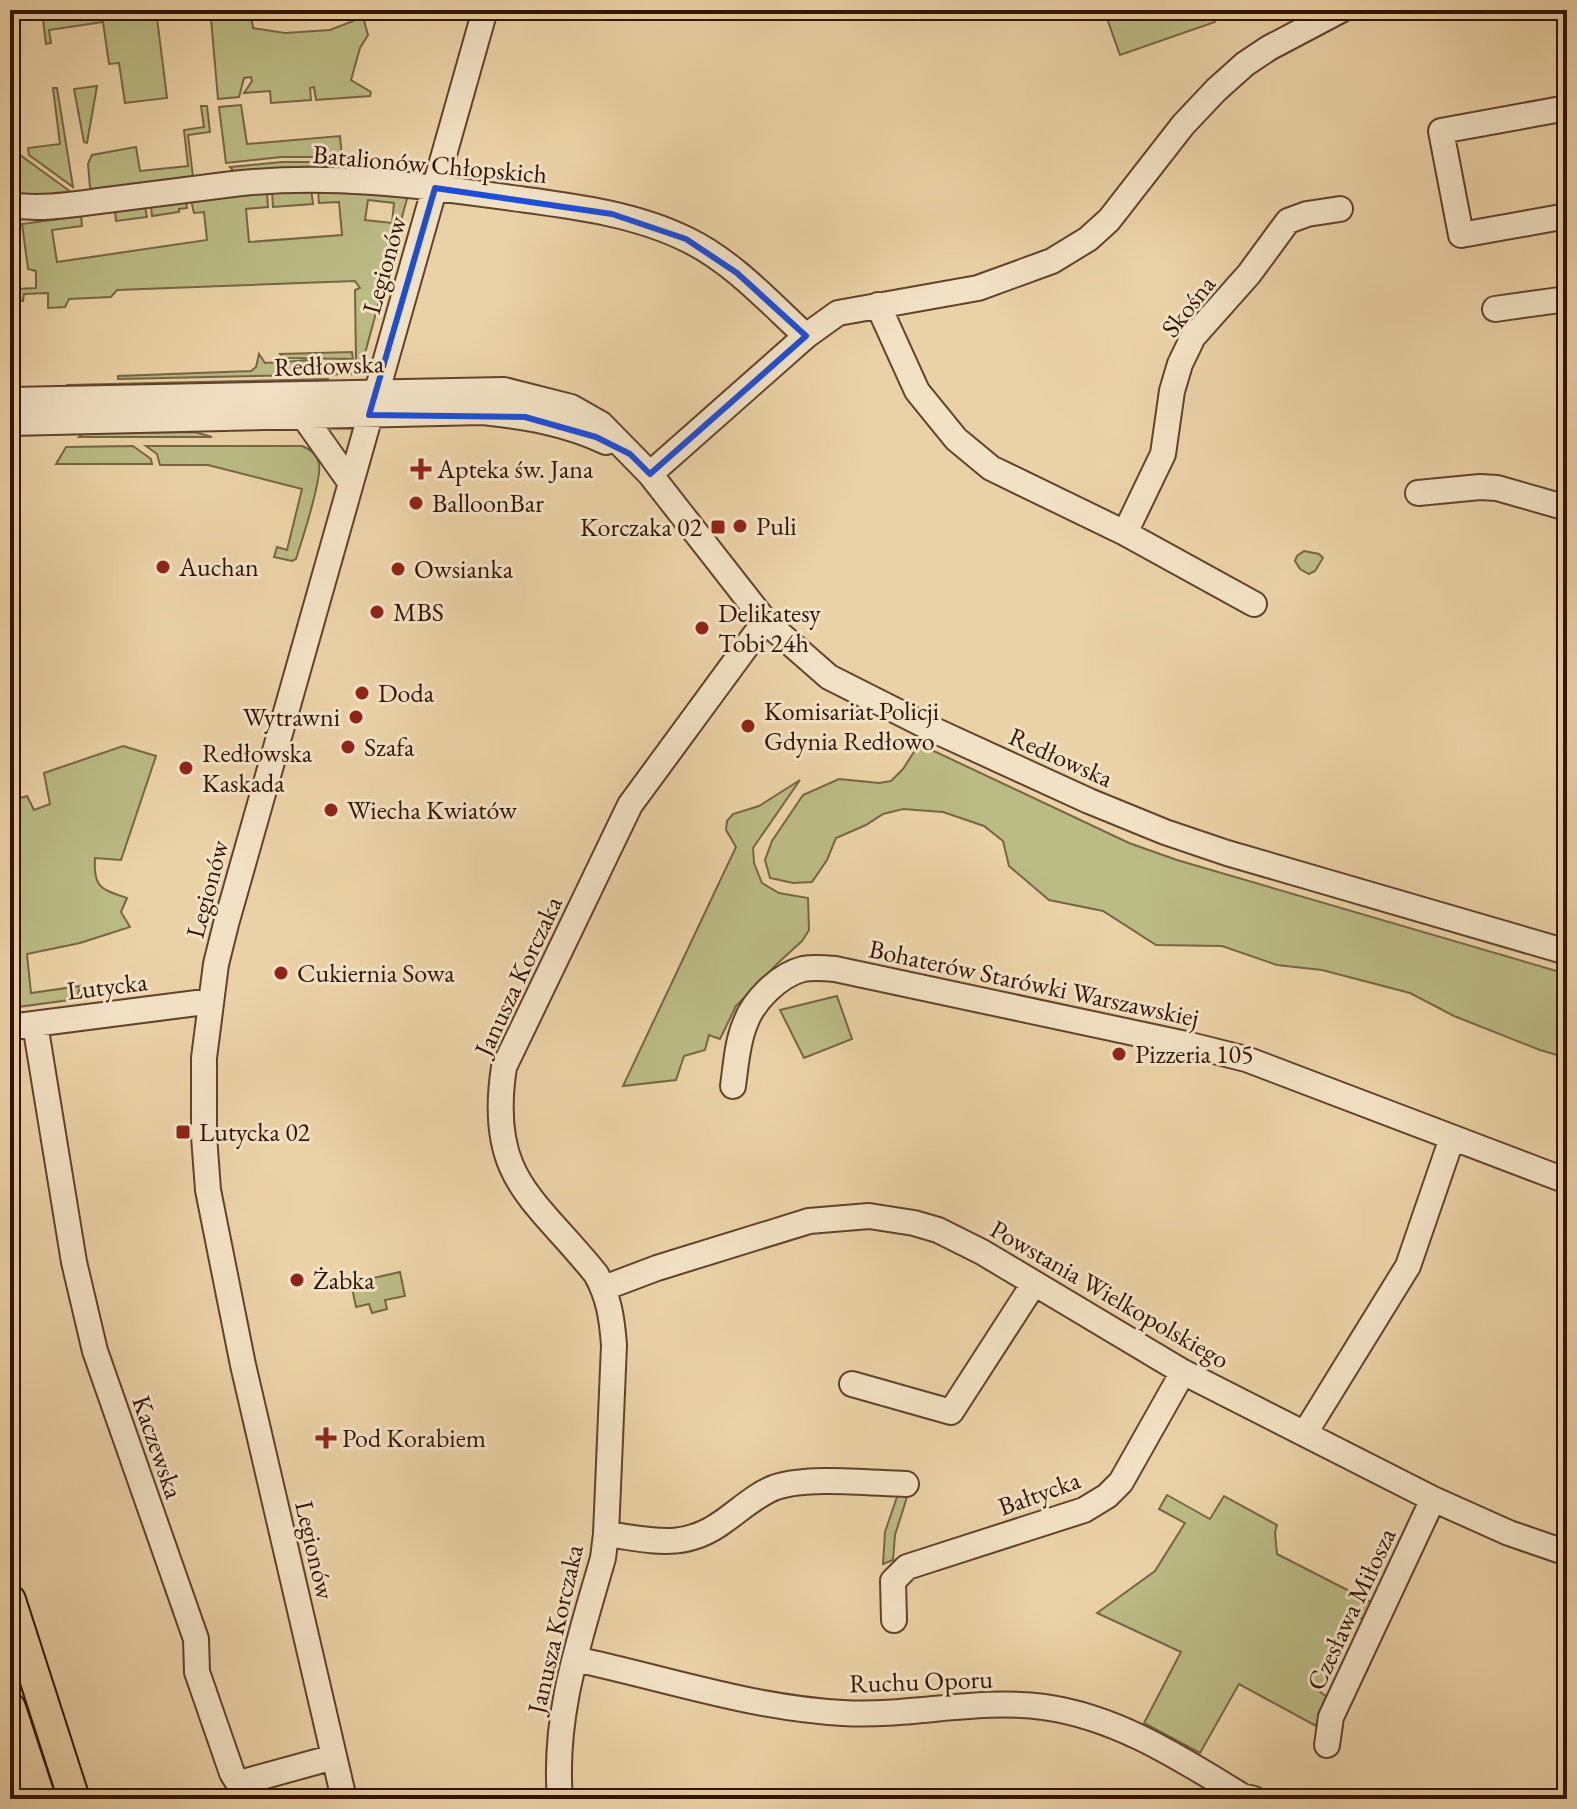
<svg xmlns="http://www.w3.org/2000/svg" width="1577" height="1809" viewBox="0 0 1577 1809" font-family="'EB Garamond',serif">
<style>
.green{fill:#bbbb84;stroke:#764;stroke-width:2;fill-rule:evenodd}
.lines{fill:none;stroke-linecap:round;stroke-linejoin:round}
.minor-casing{stroke:#61422c;stroke-width:28}
.major-casing{stroke:#331203;stroke-width:34}
.minor{stroke:#f2e2c5;stroke-width:24}
.major{stroke:#ebd2a6;stroke-width:30}
.marked{fill:none;stroke:#1d4ed8;stroke-width:6;stroke-linejoin:round}
.poi-dot{fill:#8f2418;stroke:#f2e2c5;stroke-width:3}
.labels{text-anchor:middle;dominant-baseline:central;stroke-width:6;stroke-linejoin:round;paint-order:stroke}
.street-label{font-size:26px;fill:#331203;stroke:#f2e2c5}
.poi-label{font-size:26px;fill:#331203;stroke:#f2e2c5;text-anchor:start}
</style>
<rect width="100%" height="100%" fill="#ebd2a6"/>
<filter id="stains"><feTurbulence type="fractalNoise" baseFrequency=".0025" numOctaves="4"/><feColorMatrix values="0 0 0 0 .2 0 0 0 0 .09 0 0 0 0 .02 0 0 0 .5 -.17"/></filter>
<radialGradient id="worn" r=".72"><stop offset=".6" stop-color="#630" stop-opacity="0"/><stop offset="1" stop-color="#630" stop-opacity=".3"/></radialGradient>
<path class="green" d="M42 10H156L167 98 125 103 119 63 109 64 103 22 49 30 51 43 46 44Z
M250 10 253 28 285 33 330 30 363 17 368 35 360 48 351 80 371 92 370 96 316 100 314 87 310 88 311 100 271 103 270 91 244 93 252 81 251 77 244 78 239 97 218 99 211 19 216 14Z
M1104 10H1211L1215 22 1120 55Z
M97 86 87 143 84 142 74 89Z
M53 88H57L73 187 29 155 28 148 60 144Z
M241 105 247 144 340 136 342 157H281L226 163 219 107Z
M201 106H207L210 132 188 135 193 177 93 190 90 187 88 164 92 155 136 147 140 171 188 166 184 130 204 127Z
M13 131 16 155H20L71 192 65 198H10V134Z
M282 162H342V168H282L235 173 230 167Z
M311 189 313 204 273 207 272 192Z
M318 189 408 195 364 357 354 374 118 379V376L251 371 256 367 259 354 265 363 313 360 314 364 353 362 356 361 355 290 360 288 355 281 117 290 111 297 69 299 65 307 48 308V293L24 294 23 301 10 300V225L17 289 36 288V271L28 269 22 224 81 216 82 226 52 230 57 262 207 240 204 212 194 213 191 200 267 192 268 207 246 209 249 242 342 235 339 202 319 203ZM368 200 394 203 392 223 365 220Z
M186 201 187 208 179 209V212L152 216 151 206Z
M145 207 147 217 116 221 115 211Z
M352 352 353 359 283 358 280 354Z
M328 379V382L71 388 68 385Z
M195 432 212 437H79L83 433Z
M133 446 151 459 152 464H56L66 447Z
M146 446H302C310 449 317 454 319 464 322 480 302 540 296 559L292 561 274 557 277 547 287 550 302 489 208 465H160L157 454Z
M1304 551 1319 554 1323 558 1315 571 1309 574 1300 569 1295 561 1297 556Z
M919 744 1129 843 1177 860 1567 974V1058L1540 1050 1454 1016 1410 993 1322 970 1277 965 1222 946 1156 945 1103 911 1049 900 1009 866 1003 841 984 826 943 812 903 809 883 814 866 825 836 838 827 860 812 882 793 883 770 878 765 860 772 841 803 795 839 779 879 783 891 781 903 769Z
M123 746 156 756 121 860 95 858C93 888 101 889 127 898L121 912 130 927 80 943 27 954 31 993 80 986 77 999 10 1008V757L17 799 27 796 34 810 50 804 44 773Z
M800 780 753 848 754 863 762 883 779 893 808 898 809 930 802 941 779 962 736 1006 720 1039 709 1035 705 1050 684 1056 676 1080 623 1086 736 847 726 830 727 821 733 814 759 806Z
M837 996 852 1039 804 1058 780 1010Z
M400 1272 405 1296 385 1300 387 1309 372 1313 369 1304 356 1307 351 1283Z
M899 1491 910 1496 907 1497 895 1535 893 1560 883 1564 885 1532Z
M1167 1495 1210 1519 1224 1496 1277 1525 1275 1532 1277 1554 1373 1603 1365 1620 1355 1616 1320 1692 1326 1696 1316 1726 1239 1684 1200 1753 1144 1723 1181 1652 1097 1613 1155 1571 1185 1523 1159 1509Z
M10 1640 61 1799H52L10 1669Z"/>
<g class="lines">
<defs>
<path id="minor" d="M1567 108 1441 131 1461 235 1567 216
M10 205C42 210 75 204 107 200 149 195 191 189 233 184 327 173 419 185 512 198 571 206 634 213 688 240 733 262 769 302 806 336
M878 305 917 391 956 439 991 468 1125 533 1254 604
M1495 309 1567 299
M10 400 504 390 571 407 601 424 650 474 765 621 829 677 934 730 1089 801 1165 832 1227 853 1567 952
M304 417 350 482
M10 423 483 412C527 417 566 423 606 442
M650 474 806 336 838 313 978 288 1052 261 1088 239 1109 220 1183 125 1216 90 1245 64 1269 48 1341 10
M1418 493 1480 487 1497 488 1567 508
M1125 533 1163 454 1172 391 1180 364 1193 337 1249 274 1288 221 1307 214 1340 209
M35 1024 74 1262 95 1351 196 1639 197 1672 232 1773 237 1781 243 1782 334 1757
M10 1027 197 1003 211 1004
M733 1086C736 1065 737 1043 745 1024 753 1001 779 975 803 969 813 967 824 968 835 969L1186 1044 1246 1059 1567 1181
M604 1288 657 1268 809 1221 869 1216 914 1223 938 1230 982 1252 1183 1372 1433 1499 1509 1533 1567 1553
M852 1384 951 1412 1033 1285
M1305 1433 1408 1266 1452 1138
M606 1534C652 1540 684 1551 724 1521 741 1509 757 1494 776 1487 809 1476 870 1483 906 1484
M894 1620 893 1581 907 1567 1084 1510 1107 1496 1121 1482 1183 1372
M575 1659C664 1678 751 1708 843 1713 910 1717 977 1698 1044 1707 1117 1717 1180 1758 1242 1796L1254 1799
M1327 1745 1331 1717 1433 1499
M344 1799 243 1365 208 1190 204 1136V1058L216 964 226 924 485 10
M560 1799C553 1714 580 1639 603 1558L606 1534 614 1345C612 1319 609 1297 596 1274 534 1197 487 1178 504 1067L630 805 765 621"/>
<path id="major" d="M10 1600 74 1799
M10 1708 40 1799"/>
</defs>
<use href="#minor" class="minor-casing"/>
<use href="#major" class="major-casing"/>
<use href="#minor" class="minor"/>
<use href="#major" class="major"/>
</g>
<path class="marked" d="M435 188 612 214 686 239 737 273 806 336 650 474 630 454 596 437 525 417 369 415Z"/>
<g class="poi-dot">
<path d="M417 457h8v8h8v8h-8v8h-8v-8h-8v-8h8z"/>
<circle cx="416" cy="503" r="8"/>
<circle cx="740" cy="526" r="8"/>
<rect x="710" y="519" width="16" height="16" rx="4"/>
<circle cx="163" cy="567" r="8"/>
<circle cx="398" cy="569" r="8"/>
<circle cx="377" cy="612" r="8"/>
<circle cx="702" cy="628" r="8"/>
<circle cx="362" cy="693" r="8"/>
<circle cx="356" cy="717" r="8"/>
<circle cx="748" cy="726" r="8"/>
<circle cx="348" cy="747" r="8"/>
<circle cx="186" cy="768" r="8"/>
<circle cx="331" cy="810" r="8"/>
<circle cx="281" cy="973" r="8"/>
<circle cx="1119" cy="1054" r="8"/>
<rect x="175" y="1124" width="16" height="16" rx="4"/>
<circle cx="297" cy="1280" r="8"/>
<path d="M322 1426h8v8h8v8h-8v8h-8v-8h-8v-8h8z"/>
</g>
<g class="labels">
<g class="street-label">
<text transform="translate(430 164) rotate(5)">Batalionów Chłopskich</text>
<text transform="translate(384 265) rotate(-74)">Legionów</text>
<text transform="translate(1188 306) rotate(-52)">Skośna</text>
<text transform="translate(329 365) rotate(-2)">Redłowska</text>
<text transform="translate(1061 757) rotate(24)">Redłowska</text>
<text transform="translate(207 889) rotate(-75)">Legionów</text>
<text transform="translate(518 976) rotate(-65)">Janusza Korczaka</text>
<text transform="translate(1034 983) rotate(12)">Bohaterów Starówki Warszawskiej</text>
<text transform="translate(107 986) rotate(-7)">Lutycka</text>
<text transform="translate(1110 1294) rotate(30)">Powstania Wielkopolskiego</text>
<text transform="translate(158 1447) rotate(71)">Kaczewska</text>
<text transform="translate(1039 1493) rotate(-20)">Bałtycka</text>
<text transform="translate(315 1550) rotate(77)">Legionów</text>
<text transform="translate(1351 1609) rotate(-65)">Czesława Miłosza</text>
<text transform="translate(555 1629) rotate(-77)">Janusza Korczaka</text>
<text transform="translate(921 1681) rotate(-2)">Ruchu Oporu</text>
</g>
<g class="poi-label">
<text x="437" y="469">Apteka św. Jana</text>
<text x="432" y="503">BalloonBar</text>
<text x="756" y="526">Puli</text>
<text x="702" y="527" text-anchor="end">Korczaka 02</text>
<text x="179" y="567">Auchan</text>
<text x="414" y="569">Owsianka</text>
<text x="393" y="612">MBS</text>
<text x="718" y="613">Delikatesy<tspan x="718" dy="30">Tobi 24h</tspan></text>
<text x="378" y="693">Doda</text>
<text x="764" y="711">Komisariat Policji<tspan x="764" dy="30">Gdynia Redłowo</tspan></text>
<text x="340" y="717" text-anchor="end">Wytrawni</text>
<text x="364" y="747">Szafa</text>
<text x="202" y="753">Redłowska<tspan x="202" dy="30">Kaskada</tspan></text>
<text x="347" y="810">Wiecha Kwiatów</text>
<text x="297" y="973">Cukiernia Sowa</text>
<text x="1135" y="1054">Pizzeria 105</text>
<text x="199" y="1132">Lutycka 02</text>
<text x="313" y="1280">Żabka</text>
<text x="342" y="1438">Pod Korabiem</text>
</g>
</g>
<rect width="1577" height="1809" fill="none" stroke="#ebd2a6" stroke-width="40"/>
<rect x="12" y="12" width="1553" height="1785" fill="none" stroke="#331203" stroke-width="4"/>
<rect x="20" y="20" width="1537" height="1769" fill="none" stroke="#331203" stroke-width="2"/>
<rect width="100%" height="100%" filter="url(#stains)"/>
<rect width="100%" height="100%" fill="url(#worn)"/>
</svg>
